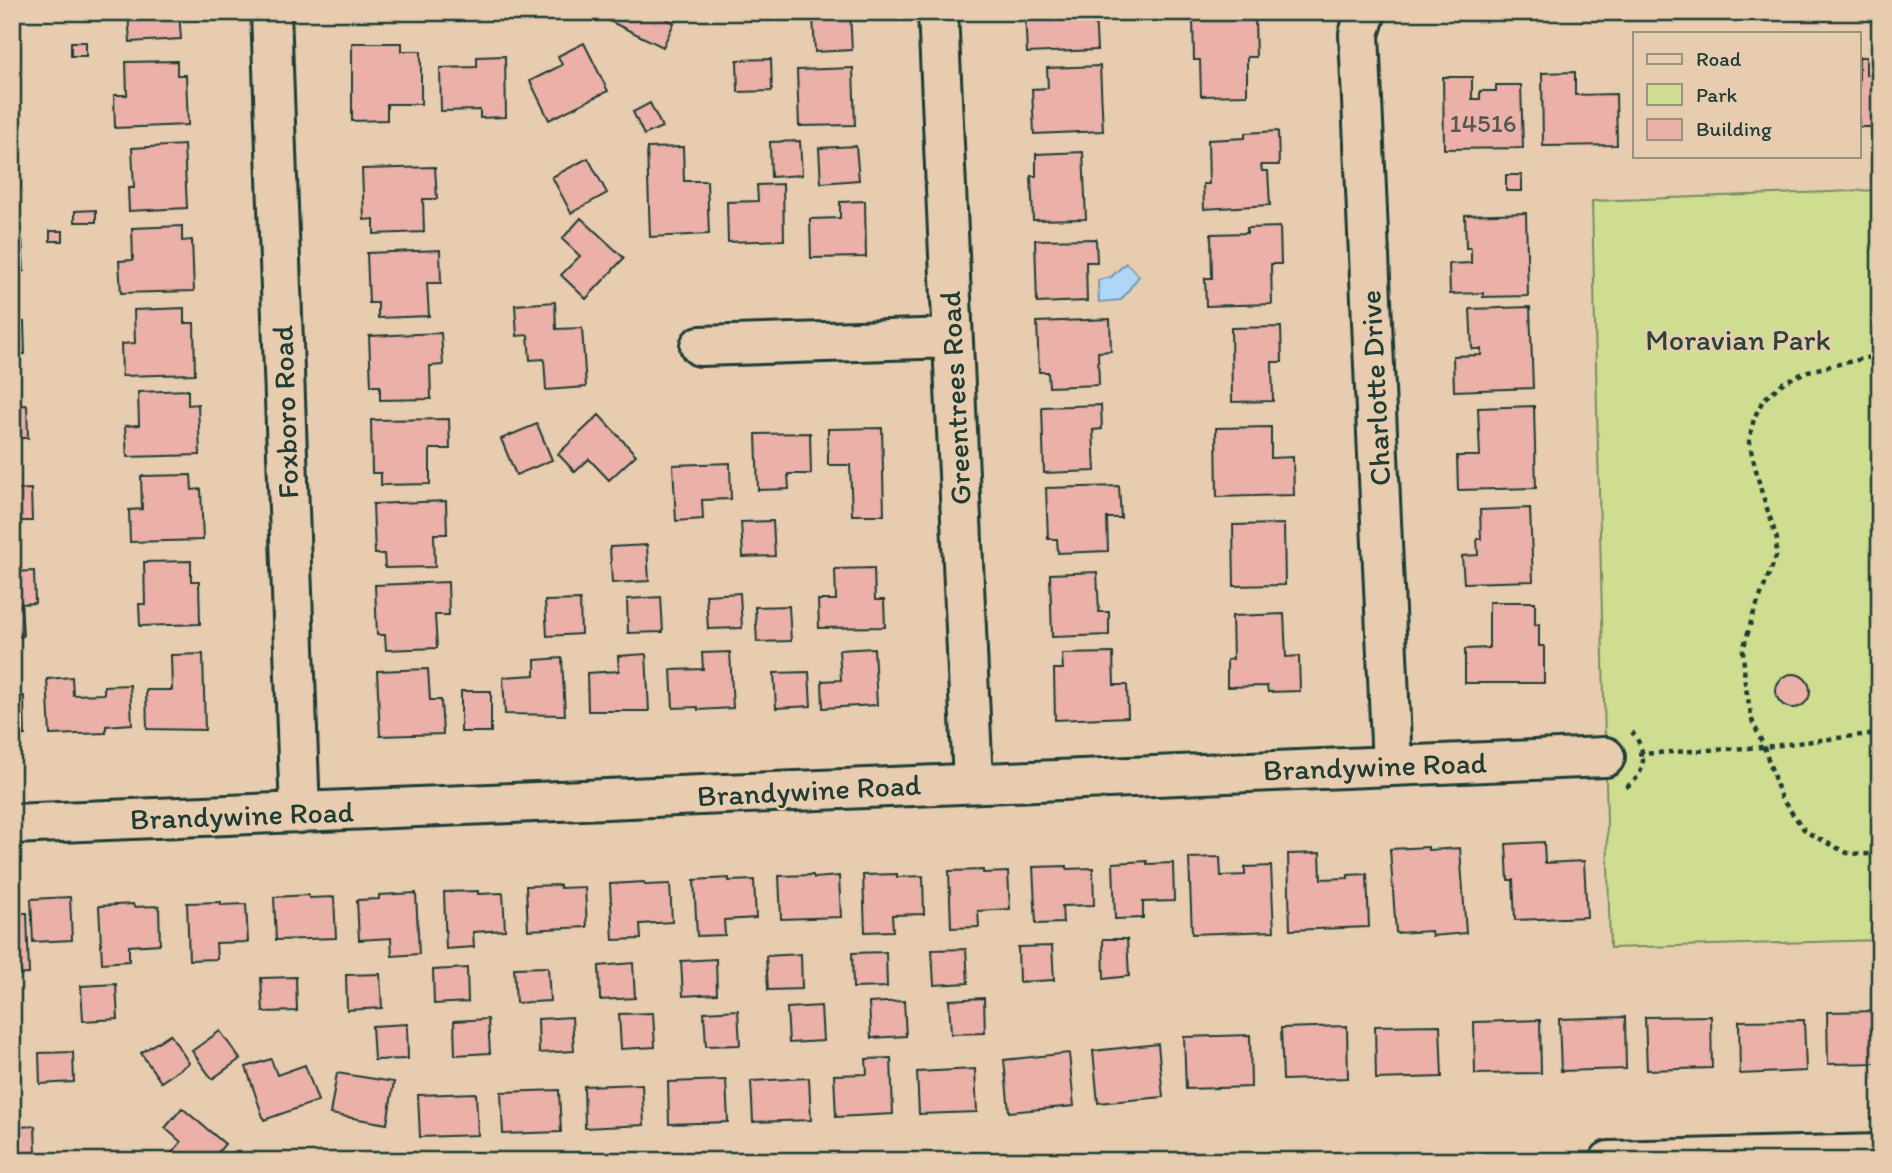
<svg xmlns="http://www.w3.org/2000/svg" width="1892" height="1173" viewBox="0 0 1892 1173" font-family="Itim,sans-serif">
<style>
.green{fill:#cfdd91;stroke:#778d62;stroke-width:2}
.water{fill:#add6f8;stroke:#7499aa;stroke-width:2}
.building{fill:#ebb0a7;stroke:#1f3d34;stroke-width:2}
.lines{fill:none;stroke-linecap:round;stroke-linejoin:round}
.minor-casing{stroke:#1f3d34;stroke-width:44}
.path{stroke:#1f3d34;stroke-width:4.5;stroke-dasharray:5 5;stroke-linecap:butt}
.minor{stroke:#e8ccaf;stroke-width:38}
.labels{text-anchor:middle;dominant-baseline:central;stroke-width:5;stroke-linejoin:round;paint-order:stroke}
.number-label{font-size:26px;fill:#525a51}
.park-label{font-size:30px;fill:#284539;stroke:#e8ccaf}
.street-label{font-size:30px;fill:#1f3d34;stroke:#e8ccaf}
</style>
<rect width="100%" height="100%" fill="#e8ccaf"/>
<filter id="ink" filterUnits="userSpaceOnUse"><feTurbulence type="fractalNoise" baseFrequency=".0143" numOctaves="2"/><feDisplacementMap in="SourceGraphic" scale="14" xChannelSelector="R" yChannelSelector="G"/><feConvolveMatrix kernelMatrix="1 2 1 2 8 2 1 2 1" color-interpolation-filters="sRGB"/></filter>
<g filter="url(#ink)">
<path class="green" d="M1880 190V940L1610 948 1592 201Z"/>
<path class="water" d="M1126 263 1139 276 1121 300 1099 302 1098 280 1111 277Z"/>
<path class="building" d="M128 12H179L181 39 130 42Z
M606 12H668L665 18 674 23 663 47 603 18Z
M796 12H850L852 50 815 52 813 16 796 17Z
M1025 12H1095L1097 50 1027 53Z
M1255 18 1256 57H1247V95L1201 96 1200 60H1194L1193 19Z
M71 42H86V56H71Z
M352 43H402V51H421V104H387V120L352 121Z
M584 43 608 91 549 120 530 81 562 65 558 56Z
M505 56 506 117 480 118V110L441 111 440 68 477 67V57Z
M1859 57H1866V75H1880V127H1859Z
M771 59 772 91 738 92 737 60Z
M177 61V75H186L188 125 115 128 114 95H127L126 62Z
M1100 66 1103 131 1034 134 1032 89 1048 88 1047 68Z
M853 68 855 125 799 126 797 70Z
M1575 72V95L1616 94 1617 145 1543 146 1542 73Z
M12 73H16L18 106H12Z
M1443 77H1472V99H1480V91H1496V85H1521L1523 148 1444 149Z
M650 103 662 127 644 135 633 112Z
M1278 131 1279 165H1261L1262 171H1268L1270 205 1204 209 1203 184H1209L1208 140 1245 138V133Z
M800 141 802 175 771 177 770 142Z
M184 145 187 208 129 211 128 188H134L132 148Z
M856 146 859 180 821 183 819 148Z
M683 147 684 181H707L709 234 650 237 647 148Z
M1083 152 1086 219 1033 220 1031 176H1036V154Z
M12 156H19L21 188H12Z
M588 158 607 193 571 213 552 177Z
M435 167 437 199H423L424 232 374 234V219L364 220 362 169Z
M1506 175H1522V191H1506Z
M783 184 784 240 728 242 727 202 758 201 757 185Z
M865 201 866 257 811 258 810 219 840 218V202Z
M96 210V222H75V211Z
M1526 213 1528 296 1483 297V293L1450 294 1449 264 1471 263V248H1466L1465 215Z
M581 218 624 258 586 299 561 275 580 256 562 239Z
M182 226V241L192 240 194 291 121 293 119 261 133 260 132 228Z
M1280 227 1281 264H1271L1272 304 1206 306 1205 278H1212L1211 234 1247 233V228Z
M50 231H63V241H50Z
M12 239H22L24 271 12 272Z
M1096 239 1097 262H1086L1087 301 1037 303 1035 240Z
M440 250 441 283H427L429 316 378 318V303H369L367 253Z
M555 302 556 329 582 328 586 387 546 390 544 359 530 360 528 335 517 336 515 305Z
M1530 307 1533 388 1454 391 1453 356 1481 355V349H1472L1470 309Z
M184 308V323H194L195 374 122 376 121 344 135 343 134 310Z
M1110 319 1111 351 1098 352 1099 385 1049 387 1048 372H1039L1037 322Z
M12 322H24L25 354H12Z
M1281 327 1282 362H1272L1273 401 1232 402 1231 328Z
M441 333 443 365 430 366 431 399 380 400V386H371L369 336Z
M188 390V405L198 404 200 455 127 457 125 426 139 425 138 392Z
M27 405 28 438H15L16 471H12V406Z
M1101 405 1102 429 1093 430 1095 471 1044 473 1042 407Z
M1534 406 1536 488 1458 490 1457 456H1480L1478 408Z
M599 415 636 455 609 480 589 459 575 472 558 454Z
M449 419 450 449H430V484L381 485V473H372L371 420Z
M537 424 552 460 516 475 501 439Z
M1271 427V458L1293 457 1294 495 1217 497 1216 428Z
M882 428 884 515H852L850 465H828V429Z
M810 433 811 474H788L789 489 758 490 756 434Z
M730 463 731 499 702 500 703 519 676 521 673 465Z
M191 475 192 490 201 489 203 540 130 542 129 510 142 509 141 476Z
M1119 486 1121 518H1107L1108 551 1058 553 1057 539H1048L1046 488Z
M31 489 32 521H18L19 554 12 555V490Z
M446 501 447 534H434L435 567 385 568 384 554H375L373 504Z
M1530 508 1533 581 1464 583 1462 556 1478 555 1477 539H1481L1480 510Z
M773 521 775 556 743 557 741 522Z
M1284 524 1285 585 1234 586 1233 525Z
M647 545 649 581 612 583 610 547Z
M191 561V581H199L200 624 140 626 139 604H145L144 562Z
M874 568 875 600H884L885 627 819 628 818 600H836L835 569Z
M34 571 35 603 21 604 23 636 12 637V572Z
M1097 572 1099 612H1109V635L1052 637 1050 574Z
M448 582 449 615H435L437 648 386 650 385 635H377L375 585Z
M740 593 742 628 708 629 706 595Z
M661 597 663 632 628 633 627 599Z
M580 600 581 634 547 636 545 601Z
M1489 602H1535V625L1539 624V646H1544V683H1465V649L1489 648Z
M789 606 791 641 757 642 755 607Z
M1284 614 1286 657 1299 656 1300 691 1268 692 1267 686 1227 687V660L1233 659 1232 616Z
M874 648 877 705 823 708 822 681 841 680 839 650Z
M730 652 733 708 698 710V707L673 708 671 670 703 669 702 653Z
M1113 653 1114 685H1127L1128 717 1055 720 1054 669H1063L1062 654Z
M203 654 205 730 147 729 146 690H172L171 655Z
M646 654 649 711H588L587 673 619 671 618 656Z
M562 658 565 715 505 714 503 677 535 675V660Z
M428 669 430 700H441L443 734 380 736 377 671Z
M809 672 811 706 776 708 774 673Z
M1776 691a17 17 0 1 1 34 0a17 17 0 1 1-34 0Z
M72 677 73 695 104 694V686L130 685 132 724 106 726V733L50 735 47 679Z
M461 691H491V732H461Z
M24 696 25 735 12 736V697Z
M1544 842 1545 863 1584 861 1587 917 1515 920 1513 880H1508L1506 844Z
M1428 847V850L1460 848 1466 933 1432 936 1431 931 1396 933 1390 849Z
M1320 853 1321 879 1348 878V875L1367 874 1369 927 1290 930 1288 854Z
M1220 857 1221 876 1245 875V867L1271 866 1274 931 1192 934 1189 858Z
M1147 861V864L1173 863 1174 901 1143 902V918L1115 919 1113 863Z
M1067 866V869L1093 868 1094 905 1062 906 1063 923 1036 924 1033 867Z
M983 870V873L1008 872 1010 909 978 911 979 927 951 928 949 871Z
M897 874V877L923 876 924 914 892 915 893 931 865 932 863 875Z
M813 875 814 878 839 876 841 917 781 919 779 876Z
M729 878V881L754 880 756 918 724 920 725 935 697 936 694 880Z
M644 882 645 885 670 884 672 922 640 924 641 939 613 940 610 884Z
M560 885V888L585 887 587 927 528 930 526 886Z
M478 891V894L503 893 505 930 473 932 474 947 446 949 444 892Z
M416 893 419 954 392 956 391 938 359 940 357 900 379 899V895Z
M308 895 309 898 334 897 336 938 276 940 274 897Z
M70 897 72 940 33 942 31 899Z
M221 902V905L246 904 248 942 216 943 217 959 189 960 187 903Z
M133 904 134 907 159 906 160 944 129 946V961L102 963 99 906Z
M12 913H27L29 974 12 975Z
M1103 939H1127L1129 976 1104 979Z
M1052 946 1054 980 1019 982 1018 947Z
M966 949 968 983 934 985 932 950Z
M886 952 887 987 853 988 852 953Z
M801 954 802 989 768 990 766 956Z
M716 959 717 994 683 996 681 961Z
M633 963 635 998 600 1000 599 966Z
M548 967 550 1001 516 1003 514 968Z
M467 968 468 1002 434 1004 433 970Z
M380 974 382 1008 347 1010 346 975Z
M296 977 297 1011 263 1012 261 978Z
M116 984 118 1019 83 1021 81 986Z
M12 996H14L16 1057 12 1058Z
M984 998 985 1033 951 1034 949 1000Z
M904 1001 906 1036 871 1038 869 1003Z
M821 1006 823 1041 789 1043 787 1008Z
M738 1010 740 1045 706 1046 704 1012Z
M1880 1011V1063L1828 1064 1827 1012Z
M653 1013 655 1047 621 1049 619 1014Z
M1711 1016 1712 1068 1647 1070 1645 1017Z
M572 1017 574 1051 539 1053 538 1019Z
M1625 1017 1626 1069 1561 1071 1559 1019Z
M488 1019 490 1053 455 1055 454 1021Z
M1540 1020 1541 1073 1475 1074 1474 1022Z
M1804 1020 1806 1071 1740 1074 1739 1021Z
M407 1024 408 1059 374 1060 372 1026Z
M1440 1025 1442 1077 1376 1079 1375 1026Z
M1347 1026 1348 1078 1283 1080 1281 1028Z
M220 1031 240 1059 212 1079 192 1051Z
M170 1034 189 1063 161 1082 141 1053Z
M1250 1035 1251 1087 1186 1089 1184 1037Z
M1158 1044 1163 1097 1098 1103 1093 1051Z
M73 1052 74 1082 40 1084 39 1053Z
M1069 1053 1074 1106 1009 1112 1004 1060Z
M891 1058 893 1114 836 1117 834 1075 867 1074 866 1059Z
M271 1059 277 1075 305 1065 318 1101 264 1120 246 1067Z
M975 1069 977 1112 919 1114 917 1072Z
M337 1073 394 1082 387 1124 330 1114Z
M809 1078 811 1120 753 1122 751 1081Z
M726 1080 728 1122 669 1124 668 1082Z
M642 1084 644 1125 585 1128 584 1086Z
M559 1090 561 1132 503 1134 501 1092Z
M476 1093 478 1135 420 1137 418 1095Z
M12 1095H17L18 1127 35 1126 36 1153 12 1154Z
M182 1108 225 1144 211 1161H165L181 1142 165 1128Z"/>
<g class="lines">
<defs>
<path id="minor" d="M271 12 300 813
M938 12 973 783
M1366 12 1359 34 1392 765
M700 346 952 338
M12 824 1605 757
M1609 1161 1880 1154"/>
</defs>
<use href="#minor" class="minor-casing"/>
<path class="path" d="M1880 355 1808 371 1784 382 1763 400 1754 418 1749 442 1761 490 1777 539 1776 557 1753 615 1743 650 1745 683 1752 720 1764 747 1781 798 1806 832 1847 853 1880 855
M1638 754 1764 747 1870 734 1880 731
M1626 787C1648 774 1647 750 1632 732"/>
<use href="#minor" class="minor"/>
</g>
</g>
<g class="labels">
<g class="number-label">
<text x="1483" y="123">14516</text>
</g>
<g class="park-label">
<text x="1738" y="339">Moravian Park</text>
</g>
<g class="street-label">
<text transform="translate(1375 388) rotate(-93)">Charlotte Drive</text>
<text transform="translate(955 398) rotate(-93)">Greentrees Road</text>
<text transform="translate(285 412) rotate(-92)">Foxboro Road</text>
<text transform="translate(1375 766) rotate(-2)">Brandywine Road</text>
<text transform="translate(809 790) rotate(-3)">Brandywine Road</text>
<text transform="translate(242 815) rotate(-2)">Brandywine Road</text>
</g>
</g>
<rect width="1892" height="1173" fill="none" stroke="#e8ccaf" stroke-width="42"/>
<rect x="21" y="21" width="1850" height="1131" fill="none" stroke="#1f3d34" stroke-width="2.5" filter="url(#ink)"/>
<rect x="1633" y="32" width="228" height="126" fill="#e8ccaf" stroke="#98937e" stroke-width="2"/>
<rect x="1647" y="54" width="35" height="10" fill="#e8ccaf" stroke="#98937e" stroke-width="2"/>
<text x="1696" y="66" font-size="21" fill="#1f3d34">Road</text>
<rect x="1647" y="84" width="35" height="21" fill="#cfdd91" stroke="#98937e" stroke-width="2"/>
<text x="1696" y="102" font-size="21" fill="#1f3d34">Park</text>
<rect x="1647" y="119" width="35" height="21" fill="#ebb0a7" stroke="#98937e" stroke-width="2"/>
<text x="1696" y="136" font-size="21" fill="#1f3d34">Building</text>
</svg>
